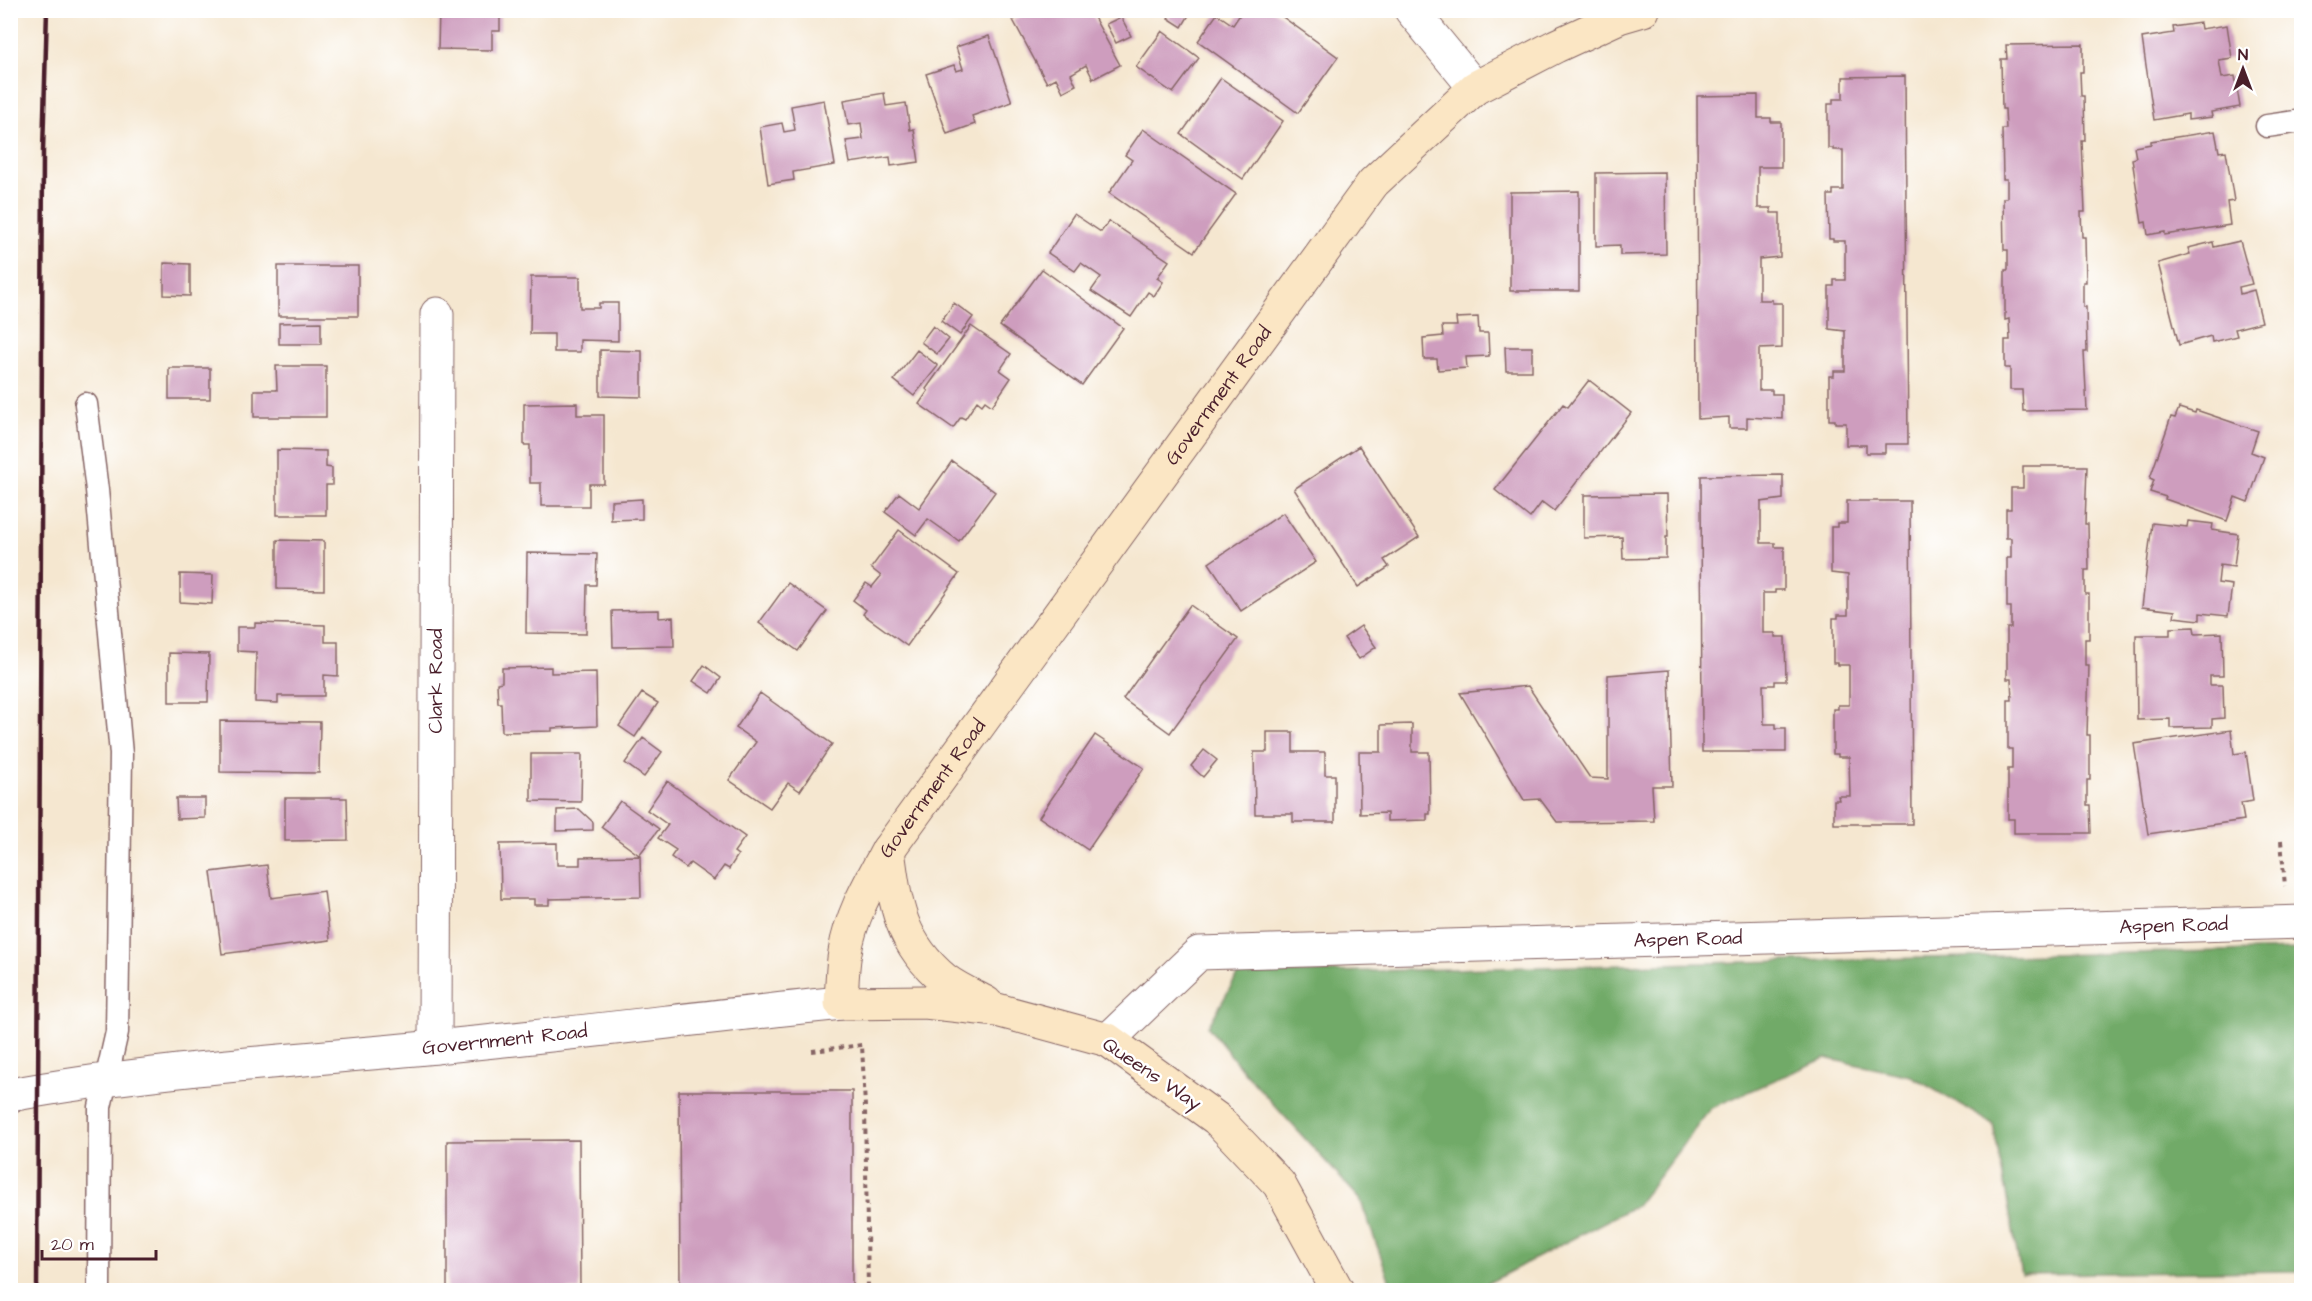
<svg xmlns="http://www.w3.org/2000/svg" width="2312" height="1301" viewBox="0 0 2312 1301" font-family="'Architects Daughter',sans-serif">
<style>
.forest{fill:#71aa68;stroke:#5e644a;stroke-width:1.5}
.building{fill:#ce9dbe}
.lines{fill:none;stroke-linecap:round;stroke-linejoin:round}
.lane-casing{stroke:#866565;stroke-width:25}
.street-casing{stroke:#866565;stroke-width:35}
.secondary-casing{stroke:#866565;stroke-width:35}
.path{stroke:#866565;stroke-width:4;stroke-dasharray:4.5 4.5;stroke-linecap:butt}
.lane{stroke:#fff;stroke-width:22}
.street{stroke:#fff;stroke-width:33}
.secondary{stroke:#fbe6c4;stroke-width:33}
.rail{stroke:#4a1f2b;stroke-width:4.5}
.labels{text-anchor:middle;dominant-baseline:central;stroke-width:5;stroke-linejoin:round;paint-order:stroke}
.street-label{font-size:20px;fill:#4a1f2b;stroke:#fff}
</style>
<rect width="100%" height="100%" fill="#fff"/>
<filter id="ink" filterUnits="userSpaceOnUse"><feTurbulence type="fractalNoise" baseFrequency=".0167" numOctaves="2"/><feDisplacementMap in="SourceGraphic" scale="12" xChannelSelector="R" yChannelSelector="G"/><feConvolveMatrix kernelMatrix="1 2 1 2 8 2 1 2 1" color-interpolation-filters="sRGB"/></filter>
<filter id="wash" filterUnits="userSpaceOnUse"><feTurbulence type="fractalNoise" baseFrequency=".008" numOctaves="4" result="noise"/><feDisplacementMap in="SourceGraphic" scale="24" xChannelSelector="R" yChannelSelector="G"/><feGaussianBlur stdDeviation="1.35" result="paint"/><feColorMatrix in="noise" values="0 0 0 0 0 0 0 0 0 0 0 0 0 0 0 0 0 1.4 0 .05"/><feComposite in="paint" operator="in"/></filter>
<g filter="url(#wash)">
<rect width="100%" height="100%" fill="#f5e7d0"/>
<path class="forest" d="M2301 949V1271L2021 1274 1993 1124 1911 1076 1825 1058 1711 1108 1637 1205 1475 1290H1393L1360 1199 1245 1073 1208 1027 1238 974Z"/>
<g id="blocks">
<path class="building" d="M439 10H500V31H492V50L438 49Z
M1031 10H1090L1120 65 1093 79 1086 65 1071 74 1076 85 1063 92 1056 78 1047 83 1013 20Z
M1173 10H1192L1182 27 1168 18Z
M1243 10H1273L1338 57 1298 113 1198 41 1217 14 1233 25Z
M1121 17 1131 36 1116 43 1106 24Z
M2200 23 2201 29 2227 25 2232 58 2219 60 2222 78 2235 76 2240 107 2211 112 2212 117 2188 120V114L2154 120 2142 38 2174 33 2173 27Z
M1162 31 1199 58 1173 93 1136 67Z
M989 36 1012 102 972 116 975 124 947 134 926 74 954 65 956 71 963 69 956 47Z
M2083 44V72H2080L2081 96H2084L2085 141H2082L2085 212H2081L2082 237H2085L2086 282H2083V307H2086L2087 352H2084L2087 410 2023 411 2022 390H2010V368H2005V340H2010L2009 319 2005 320V270H2008V250H2004L2003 198H2007V179H2003L2002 129H2006L2005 109H2002L2001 59H2007L2006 45Z
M1905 76 1908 444H1885V453H1866V445H1846V423H1835V420H1829V376H1834V371H1845V331L1829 329V286H1834V280H1845V241H1833V239H1829L1828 195H1833V190H1843V150H1833V148H1828V104H1833V99H1843V77Z
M1221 78 1283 121 1243 179 1181 134Z
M884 93 886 106 906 103 910 130 914 129 919 162 891 166 890 157 850 163 846 141 863 139 861 123 848 125 844 100Z
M1758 95V118H1771V122H1781V167H1758V208H1771V213H1780V257L1759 259V300H1772V303H1782V348L1759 349V390H1772V394H1782V419L1747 417V428H1729V417L1698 419 1697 96Z
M824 100 835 165 793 172 794 180 768 184 760 127 782 123 784 132 795 130 791 106Z
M1143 129 1236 194 1194 252 1109 193 1132 160 1125 155Z
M2215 131 2219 152 2226 151 2234 201 2227 202 2230 225 2165 235V232L2148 235 2146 222 2142 223 2132 159 2136 158 2134 147 2151 144V141Z
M1665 172 1666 254 1620 255V245L1596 246V173Z
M1579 191V291H1510V192Z
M1074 214 1101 232 1109 221 1169 261 1157 278 1163 282 1154 296 1148 292 1131 317 1091 291 1101 277 1081 263 1075 271 1048 253Z
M2240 241 2252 284 2239 287 2240 294 2254 290 2262 322 2235 329 2237 336 2212 342 2211 336 2179 345 2158 263 2190 254 2188 248 2213 242 2214 247Z
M164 263 190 264V296L164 295Z
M278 266H358V316H278Z
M1042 269 1123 328 1082 385 1000 326Z
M531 277H580V308H599V303H618V341L580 340V352H554V334H530Z
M954 303 973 317 960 335 941 321Z
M1478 317 1479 333H1488L1489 356 1466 357 1467 368 1438 370 1437 359H1424L1423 338 1443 336 1442 326H1457L1456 318Z
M321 322V344H279V323Z
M933 326 949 339 937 354 921 342Z
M971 326 1011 354 1000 370 1011 378 992 406 985 401 982 405 977 401 965 419 961 417 953 428 919 404 928 391 926 389Z
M1505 347H1532V371H1506Z
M600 350 642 351V397L600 396Z
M917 350 938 366 914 396 894 380Z
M276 366H326V417H254V390H277Z
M169 368H210V399H169Z
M1589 380 1631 413 1554 511 1542 502 1530 518 1495 490 1563 404 1568 407Z
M577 403V415H604V484H589V506H541V483H530V445H524V404Z
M2179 408 2195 413 2196 410 2258 431 2251 452 2264 457 2248 502 2235 497 2227 521 2165 499 2166 497 2150 492 2154 480 2150 478 2171 417 2175 418Z
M1359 446 1419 537 1384 560 1389 567 1358 587 1294 489Z
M277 450 326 451V467L332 468V485H326V515H277Z
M952 461 995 492 959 541 928 519 916 535 885 512 899 493 919 508Z
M2023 466H2087L2085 524H2088L2089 570H2085V594H2089V639H2085V665H2089L2087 735H2090V780H2087V805H2090L2091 833H2014V819H2008V769H2012V749H2008V700H2012L2011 679H2007V628H2011V607H2007V558H2011V538H2006V509H2011V488H2023Z
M1783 475V499L1761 502V543H1775V547H1784V590H1775V593H1763V633H1775V637H1785L1786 681H1775V685H1763L1764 724H1776V728H1786V752H1702L1701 476Z
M1667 494 1668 537H1666V558L1623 559 1622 537 1584 538V495Z
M642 499V519L611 520V501Z
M1847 501H1910L1912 824H1834V800H1839L1838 796H1850L1849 757H1838V754H1833V709H1838V705H1849V665H1838V663H1833V618H1838V615H1848V575L1831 573V527H1837V523H1847Z
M1283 513 1316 562 1241 611 1209 563Z
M2188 521 2213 524 2212 530 2238 534 2234 567 2220 565 2218 583 2232 585 2228 616 2200 613V620L2174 617 2175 611 2142 607 2152 523 2187 527Z
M899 530 959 574 907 646 863 614 866 610 853 600 866 583 872 587 881 576 871 568Z
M277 540 324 541V590L277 589Z
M527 553 597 554 596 585H587L586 634 526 633Z
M180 574 213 575 212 604 180 602Z
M788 583 827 611 798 651 759 623Z
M1190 605 1238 639 1170 733 1123 699Z
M659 610V618L673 617 674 646 613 647 612 611Z
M255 623 325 625V642H338V676L324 675V696H278V703L255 702 256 652 237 651V627H255Z
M1361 626 1376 647 1359 659 1344 638Z
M2194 627 2195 634 2222 633 2223 676H2210V685H2223L2224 718 2212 719V727L2170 728V719L2137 720 2136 635H2170V628Z
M169 653 209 654 208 702H169Z
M704 665 721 678 711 693 693 681Z
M551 667V673L596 672 597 726 552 728V731L502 732 501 703H498L497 683 502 682V668Z
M1669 670 1672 786H1652L1654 821 1557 822 1540 799 1524 800 1460 693 1528 686 1590 778 1608 779V675Z
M642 693 658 703 635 737 619 726Z
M760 693 832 744 800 791 788 783 770 808 729 780 756 742 736 728Z
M220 721 320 722 319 773 220 772Z
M1412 724V752H1429L1430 814H1427V820L1387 821V813L1360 814 1359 752H1381V725Z
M2231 730 2234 754 2246 752 2253 801 2241 803 2244 820 2148 834 2134 744Z
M1267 732H1293V752H1325V775H1335V822H1293V814H1255L1254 752H1267Z
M1095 735 1144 768 1088 850 1039 817Z
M643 738 662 752 644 777 625 763Z
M1204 750 1217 760 1203 777 1191 766Z
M531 754H582L581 802 531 801Z
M667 781 745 837 734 852 738 855 729 869 724 866 714 880 690 863 686 868 671 857 676 850 658 838 668 825 647 810Z
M176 798H205V818L177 819Z
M285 798H347L348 840 285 841Z
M620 801 659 829 639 855 601 827Z
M579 809 593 822V830L557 831V810Z
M557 843V865H580V857L640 856 641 897 549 899V905H534V899H501L500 844Z
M267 865 271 898 324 891 330 940 222 954 211 872Z
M679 1091H852V1290H680Z
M579 1140 580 1290H447V1141Z"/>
</g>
</g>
<g filter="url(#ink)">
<use href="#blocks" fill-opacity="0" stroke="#866565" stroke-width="1.5"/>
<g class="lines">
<defs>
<path id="lane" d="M2267 126 2302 121
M86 404 97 490 121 754 117 1032 100 1107 99 1290"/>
<g id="street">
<path d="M1411 10 1475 88"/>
<path id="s1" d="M1108 1040 1199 953 2302 922"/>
<path id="s2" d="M435 1047 437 314"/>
<path id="s3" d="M10 1095C151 1069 293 1061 435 1047 570 1034 705 1017 841 1003"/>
</g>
<g id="secondary">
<path d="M888 850C895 904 900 943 945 980 957 989 973 996 986 1003"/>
<path id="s4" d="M1337 1290 1279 1184 1217 1119 1108 1040 997 1010 925 1002 841 1003C842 986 842 969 845 952 851 915 870 883 888 850L1373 183 1475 88 1556 46 1619 17 1643 10"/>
</g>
</defs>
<use href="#lane" class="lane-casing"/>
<use href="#street" class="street-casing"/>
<use href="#secondary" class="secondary-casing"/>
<path class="path" d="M2281 841 2285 886
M812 1051 862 1045 865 1107 868 1290"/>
<use href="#lane" class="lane"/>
<use href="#street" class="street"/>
<use href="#secondary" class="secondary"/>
<path class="rail" d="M37 1290 43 151 47 10"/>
</g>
</g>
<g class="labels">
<g class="street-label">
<text stroke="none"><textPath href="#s4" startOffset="1341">Government Road</textPath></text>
<text stroke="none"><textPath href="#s2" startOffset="366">Clark Road</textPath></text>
<text stroke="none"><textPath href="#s4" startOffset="855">Government Road</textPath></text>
<text stroke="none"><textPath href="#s1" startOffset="1101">Aspen Road</textPath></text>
<text stroke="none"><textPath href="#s1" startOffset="615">Aspen Road</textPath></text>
<text stroke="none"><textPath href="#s3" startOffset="498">Government Road</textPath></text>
<text transform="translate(1152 1074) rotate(34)">Queens Way</text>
</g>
</g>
<rect width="2312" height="1301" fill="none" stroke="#fff" stroke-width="36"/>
<g transform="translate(2243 69)" stroke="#ffffff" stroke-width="4.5" paint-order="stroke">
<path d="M0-4.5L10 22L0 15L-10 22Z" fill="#4a1f2b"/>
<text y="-9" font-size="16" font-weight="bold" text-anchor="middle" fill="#4a1f2b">N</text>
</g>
<path d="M42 1250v9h114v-9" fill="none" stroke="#4a1f2b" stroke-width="3"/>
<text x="51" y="1250" font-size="18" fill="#4a1f2b" stroke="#ffffff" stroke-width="4.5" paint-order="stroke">20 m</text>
</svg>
